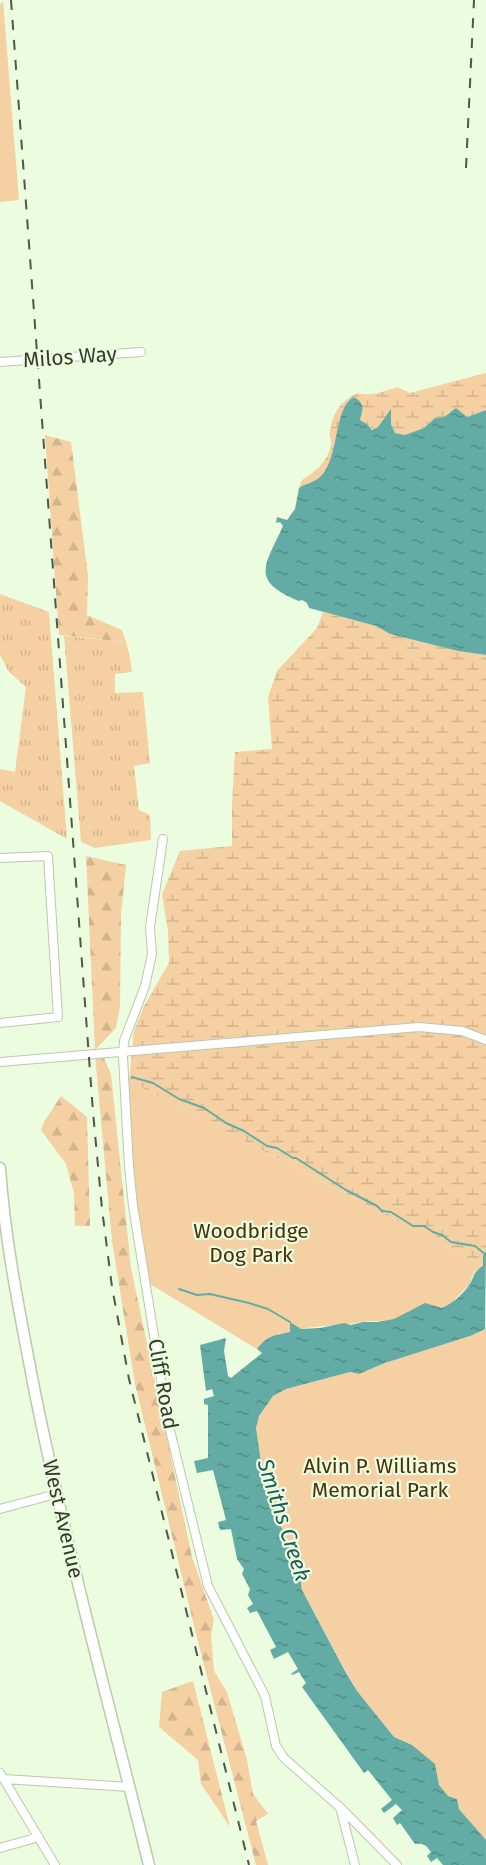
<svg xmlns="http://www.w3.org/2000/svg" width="486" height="1865" viewBox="0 0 486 1865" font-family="'Fira Sans',sans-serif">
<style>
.grass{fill:url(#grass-tufts)}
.forest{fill:url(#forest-firs)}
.wetland{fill:url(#wetland-marsh)}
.park{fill:#f4d0a3}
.water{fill:url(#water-ripples)}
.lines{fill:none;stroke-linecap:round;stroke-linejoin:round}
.stream{stroke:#62aca5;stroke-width:2}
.minor-casing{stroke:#bac9ad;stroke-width:10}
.tertiary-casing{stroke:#bac9ad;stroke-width:13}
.minor{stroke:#fff;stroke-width:8}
.tertiary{stroke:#fff;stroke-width:10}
.rail{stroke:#4f5748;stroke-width:2;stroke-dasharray:10 10;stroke-linecap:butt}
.labels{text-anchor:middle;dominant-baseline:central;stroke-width:4.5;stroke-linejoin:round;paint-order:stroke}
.street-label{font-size:21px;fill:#353b2f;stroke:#ecfcdf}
.park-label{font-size:21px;fill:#493009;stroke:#ecfcdf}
.water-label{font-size:22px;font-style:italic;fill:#1b5a56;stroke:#ecfcdf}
</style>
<defs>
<pattern id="grass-tufts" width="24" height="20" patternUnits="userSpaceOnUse" patternTransform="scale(1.5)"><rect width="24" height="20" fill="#f4d0a3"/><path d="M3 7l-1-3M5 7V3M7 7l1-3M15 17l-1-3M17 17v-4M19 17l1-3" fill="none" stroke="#d2b48d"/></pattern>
<pattern id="forest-firs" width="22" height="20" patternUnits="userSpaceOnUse" patternTransform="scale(1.5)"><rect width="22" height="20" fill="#f4d0a3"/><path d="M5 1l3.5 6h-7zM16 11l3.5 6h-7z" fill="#d2b48d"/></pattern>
<pattern id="wetland-marsh" width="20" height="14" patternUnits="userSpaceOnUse" patternTransform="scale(1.5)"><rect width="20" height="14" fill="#f4d0a3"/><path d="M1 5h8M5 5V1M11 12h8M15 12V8" fill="none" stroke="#d2b48d"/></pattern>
<pattern id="water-ripples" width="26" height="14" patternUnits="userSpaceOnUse" patternTransform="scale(1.5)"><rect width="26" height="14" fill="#62aca5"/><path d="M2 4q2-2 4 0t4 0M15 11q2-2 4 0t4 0" fill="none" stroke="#528d87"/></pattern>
</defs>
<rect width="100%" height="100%" fill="#ecfcdf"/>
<path class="grass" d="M0 594 49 612 67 839 0 801V769L15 772 26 687 9 672 0 655Z
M64 636 126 642 130 657 132 672 115 674V693L143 692 150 763 134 766 139 810 150 815 151 840 95 848 81 842Z"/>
<path class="forest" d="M45 435 71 442 88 576 87 615 122 630 126 642 59 635Z
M86 856 126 865 121 914 120 1007 116 1028 95 1050Z
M95 1055 104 1058 111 1074 131 1268 192 1557 214 1620 211 1636 214 1671 227 1692 247 1760 253 1794 268 1814 256 1821 268 1865H256L196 1634 135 1384 112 1241Z
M61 1096 87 1117 90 1226H75L74 1193 66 1164 41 1130 44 1122Z
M193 1681 230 1827 201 1784 198 1760 159 1727 162 1692Z"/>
<path class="wetland" d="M486 373V410L467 417 449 412 444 417 435 418 424 428 405 435 395 433 391 424V410L378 427 373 430 367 424 360 420 362 412 350 399C335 421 339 460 320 477 315 482 305 485 299 488L302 480C315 472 329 461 331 444 331 439 329 435 330 430 333 412 341 401 357 393 372 397 382 392 397 387L410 393Z
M323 612 376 626 390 634 458 651 486 655V1251L483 1256V1266L129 1081 134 1031 144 1006 169 963 168 931 162 894 180 851 232 846V805L235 752 272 749 268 697 277 671 317 628Z"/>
<path class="park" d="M3 1 19 200 0 202V5Z
M129 1081 483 1266 474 1272 469 1285 452 1302 442 1308 410 1310C395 1325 379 1319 361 1322 342 1326 321 1325 301 1329 293 1330 286 1334 279 1333L257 1349 150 1284 135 1206 128 1100Z
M486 1327V1840L459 1809 457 1799 448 1796 439 1785 436 1770 412 1745 394 1737 357 1691 345 1670 302 1590 299 1572 292 1563 291 1553 275 1510 276 1502 262 1469 256 1428 259 1416 273 1396 286 1389 350 1372 359 1374 385 1363 470 1336Z"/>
<path class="water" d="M354 397C365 404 363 408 360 420L367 424 372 430 378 427 391 409V424L395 433 405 435 424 428 435 418 444 417 456 408 467 417 486 410V655L458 651 390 634 376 626 309 608 307 603 302 600 299 601C249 580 265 566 283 526L280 522 276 523 277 517 287 520 295 509 299 488C305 484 315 482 320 477 340 459 333 407 354 397Z
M486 1251 485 1329 470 1336 385 1363 359 1374 350 1372 286 1389 273 1396 259 1416 256 1428 262 1469 276 1502 275 1510 291 1553 292 1563 299 1572 302 1590 345 1671 357 1691 394 1737 412 1745 435 1764 439 1785 448 1796 457 1799 459 1809 486 1840V1865H443L437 1858 431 1862 427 1856 431 1852C426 1845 424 1843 415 1844L400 1823 397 1825 393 1818 402 1810 396 1804 384 1813 381 1809 392 1800 368 1770 364 1773 302 1687 306 1683 299 1672 292 1675 291 1674 298 1669 288 1652 274 1659 270 1650 276 1647 257 1611 250 1613 247 1608 253 1604 248 1595 250 1589 242 1574 244 1569 237 1559 231 1529 220 1530 218 1522 226 1520 213 1470 197 1473 194 1461 208 1458V1405L204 1404V1399L214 1396 212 1389 206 1391 200 1345 226 1338 224 1351 228 1376 231 1378 262 1353 257 1349C268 1335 275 1335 290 1332V1322L301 1329 320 1328 344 1323 351 1325 363 1322H377L394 1319 425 1303 442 1308C452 1303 463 1295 469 1285 476 1275 471 1274 483 1266V1256Z"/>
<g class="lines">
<path class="stream" d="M132 1077 153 1083 179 1099 204 1108 226 1123 244 1131 267 1146 277 1148 293 1158H296L346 1190 377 1206 382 1211 391 1212 413 1226H424L433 1232 442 1235 451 1242 475 1246 486 1255
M179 1289 197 1295 210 1294 249 1303 268 1309 290 1322"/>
<defs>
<path id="minor" d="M0 362 141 352
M163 839 150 927 152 954 145 986 124 1041 123 1057 129 1167 133 1206 168 1422 208 1586 265 1696 276 1746 284 1758 344 1811 397 1865
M0 858 48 856 58 1017 0 1023
M0 1062 419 1027 462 1031 486 1040
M0 1509 56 1494
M0 1773 55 1865
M4 1779 130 1787
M340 1807 355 1865
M0 1848 39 1837"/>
<path id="tertiary" d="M0 1168C5 1244 21 1319 35 1393 67 1551 110 1708 149 1865"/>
</defs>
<use href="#minor" class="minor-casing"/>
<use href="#tertiary" class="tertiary-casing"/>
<use href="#minor" class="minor"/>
<use href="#tertiary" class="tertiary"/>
<path class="rail" d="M11 0 93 1112 102 1209 112 1287 129 1379 249 1865
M466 168 474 0"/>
</g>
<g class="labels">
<g class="street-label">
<text transform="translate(70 357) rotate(-4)">Milos Way</text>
<text transform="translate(163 1384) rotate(80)">Cliff Road</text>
<text transform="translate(63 1519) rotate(77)">West Avenue</text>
</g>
<g class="park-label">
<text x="251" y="1231">Woodbridge<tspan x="251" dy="24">Dog Park</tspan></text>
<text x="380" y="1466">Alvin P. Williams<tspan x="380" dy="24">Memorial Park</tspan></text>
</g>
<g class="water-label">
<text transform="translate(284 1520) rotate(72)">Smiths Creek</text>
</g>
</g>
</svg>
